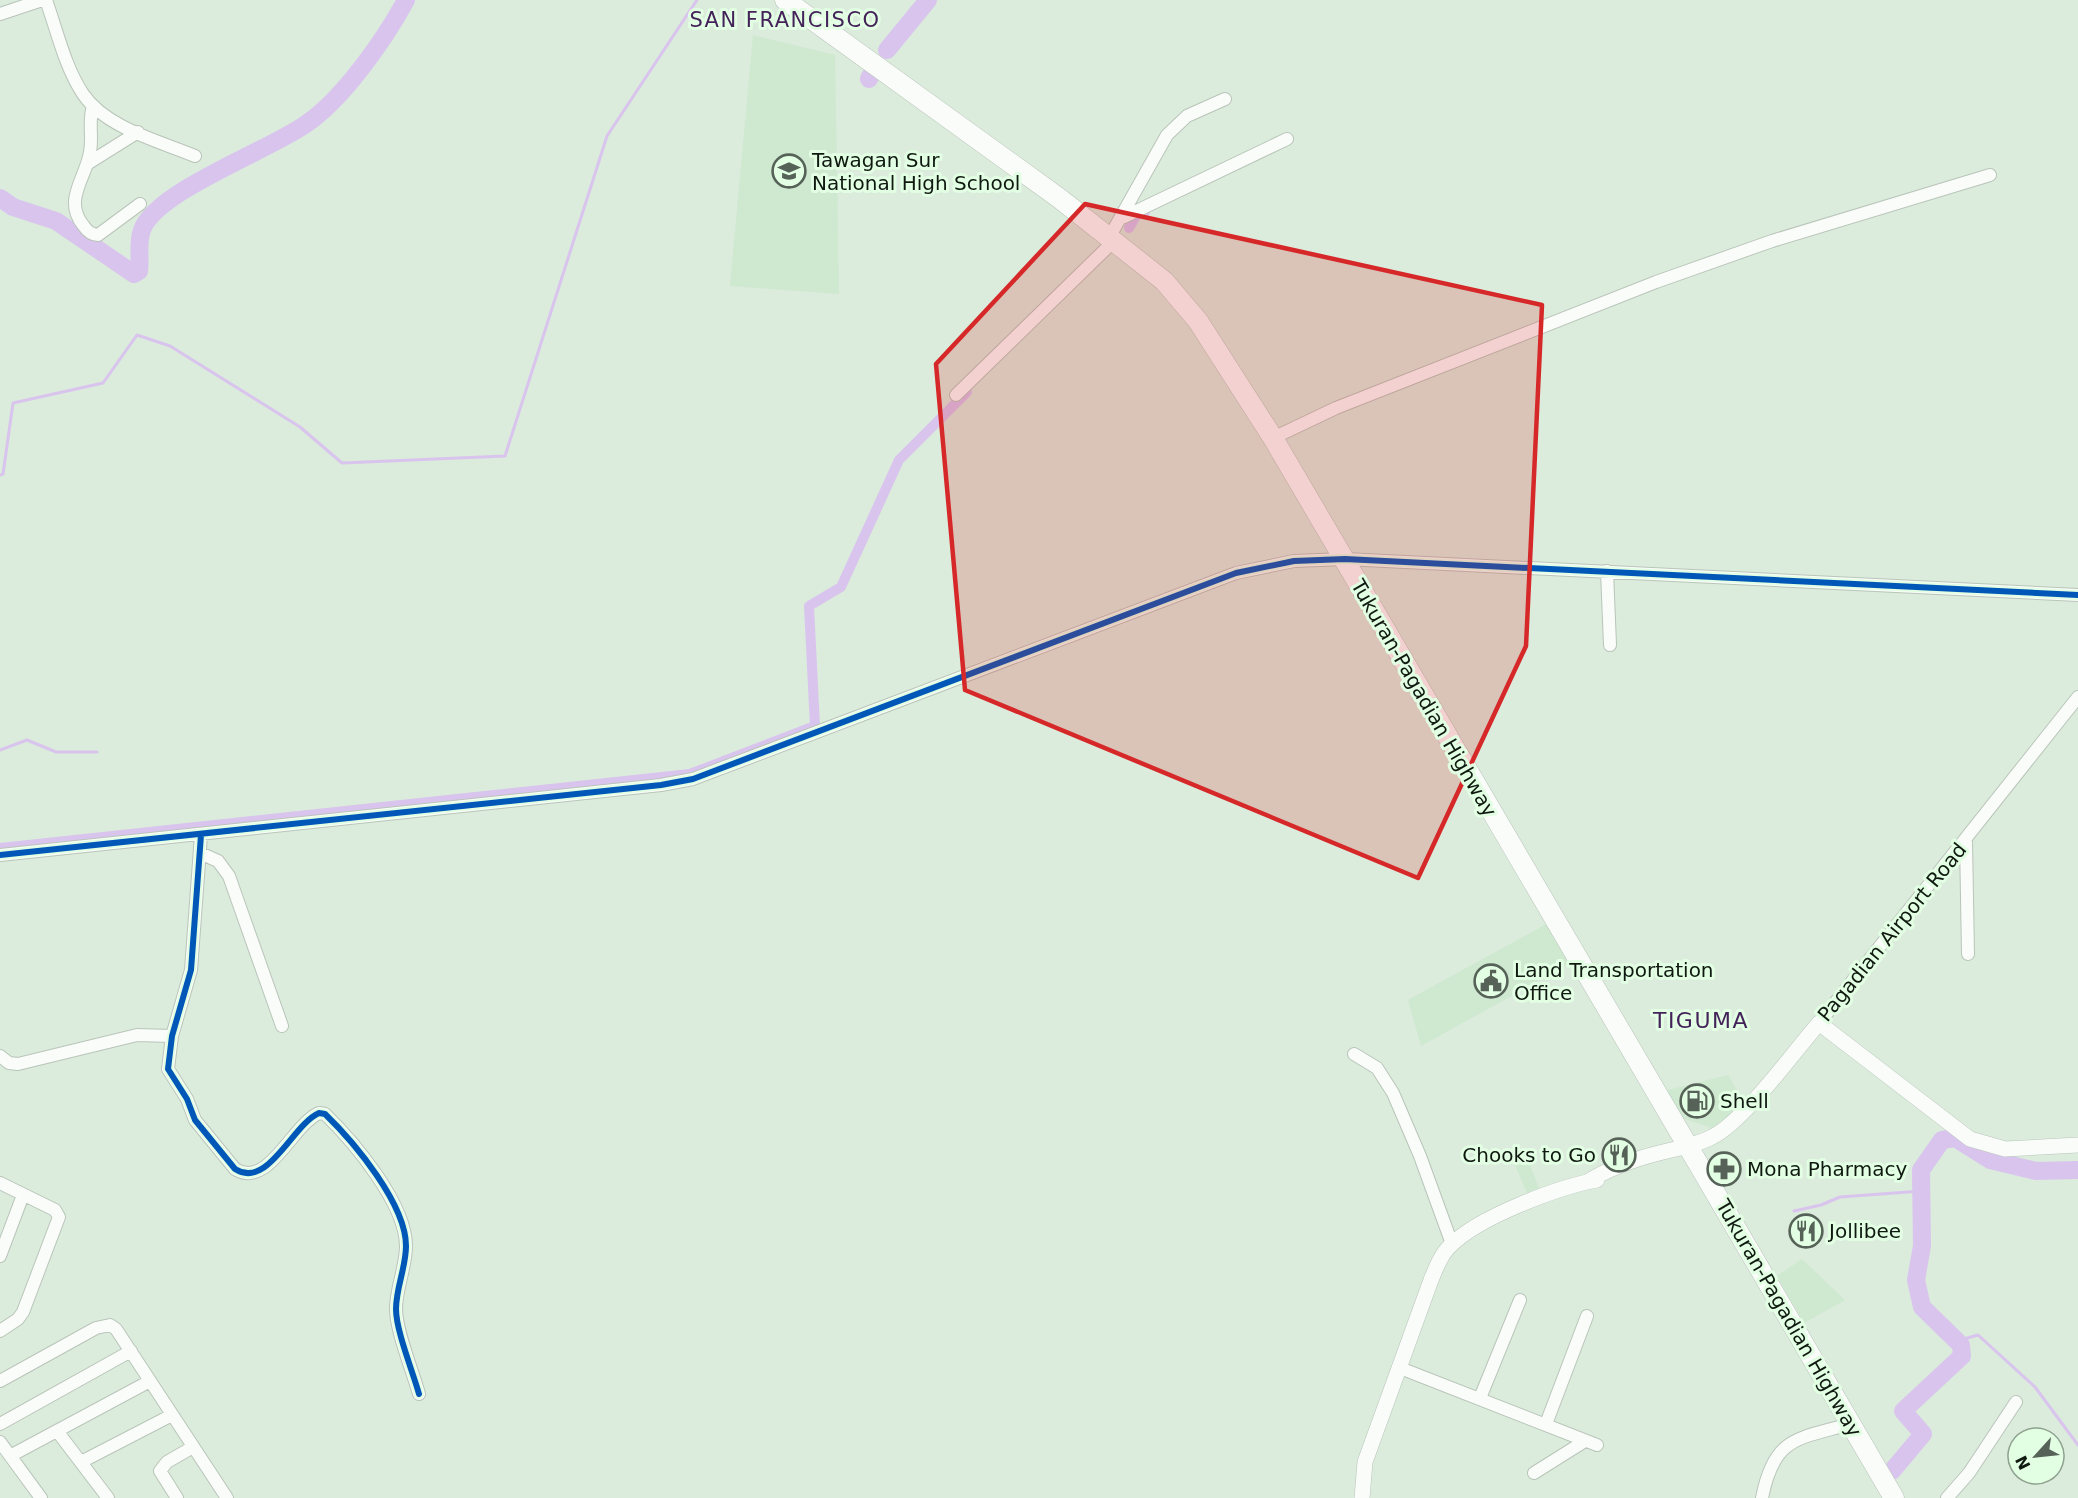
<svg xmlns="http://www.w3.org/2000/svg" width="2078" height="1498" viewBox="0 0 2078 1498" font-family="'DejaVu Sans',sans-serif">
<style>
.built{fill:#cfe8d0}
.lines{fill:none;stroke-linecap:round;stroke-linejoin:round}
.stream{stroke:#d9c4ee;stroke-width:3}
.canal{stroke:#d9c4ee;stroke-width:10}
.river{stroke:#d9c4ee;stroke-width:18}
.minor-casing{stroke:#b9c5b9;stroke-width:14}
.tertiary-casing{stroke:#b9c5b9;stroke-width:16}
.trunk-casing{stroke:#b9c5b9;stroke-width:21}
.minor{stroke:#fafcfa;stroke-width:12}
.tertiary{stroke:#fafcfa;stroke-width:15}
.trunk{stroke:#fafcfa;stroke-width:20}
.cycleway-casing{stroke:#e2fee3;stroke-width:10}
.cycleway{stroke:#0057b8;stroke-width:6}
.marked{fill:#d62828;fill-opacity:0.2;stroke:#d62828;stroke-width:4.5;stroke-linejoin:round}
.labels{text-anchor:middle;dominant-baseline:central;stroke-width:6;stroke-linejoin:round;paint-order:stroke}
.poi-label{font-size:20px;fill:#0f1910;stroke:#e2fee3;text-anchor:start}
.street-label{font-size:20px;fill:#0f1910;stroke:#e2fee3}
.neighbourhood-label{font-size:21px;letter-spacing:1.5px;fill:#44225a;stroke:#e2fee3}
.quarter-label{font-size:22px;letter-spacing:1.5px;fill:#44225a;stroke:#e2fee3}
</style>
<rect width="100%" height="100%" fill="#dbebdc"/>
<path class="built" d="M753 35 835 55 839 294 730 286Z
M1550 922 1573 962 1421 1046 1408 1000Z
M1728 1075 1745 1104 1712 1128 1682 1118 1664 1091Z
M1528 1160 1539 1188 1527 1193 1515 1165Z
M1802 1259 1845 1300 1804 1323 1777 1276Z"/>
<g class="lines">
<path class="stream" d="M863 74 869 79
M0 475 3 474 13 403 103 383 137 335 170 346 300 427 342 463 505 456 607 136 697 0
M0 750 27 740 56 752H97
M1794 1211 1821 1205 1840 1197 1922 1191
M1957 1341 1978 1335 2035 1387 2078 1445"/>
<path class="canal" d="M1129 228 1136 216 1145 212
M0 848 690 774 815 726 809 606 841 587 899 460 967 392"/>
<path class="river" d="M887 50 928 0
M869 79 871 75
M0 198 13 207 56 221 134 274 139 271C141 257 137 244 142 230 156 191 270 150 306 124 343 99 385 39 406 0
M1892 1471 1923 1434 1903 1411 1962 1356 1961 1345 1922 1307 1916 1280 1922 1246 1921 1170 1942 1140 1955 1138 1990 1160 2036 1171 2078 1170"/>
<defs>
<path id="minor" d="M46 0C57 31 65 67 83 94 106 128 159 141 195 156
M0 14 42 0
M93 106C88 121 93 136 90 152 86 178 63 200 83 225 87 231 92 235 98 235L140 204
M87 164 138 132
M1124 217 1287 139
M1110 236 1167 135 1187 116 1225 99
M956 395 1115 240
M1273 438 1336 408 1656 282 1772 241 1990 175
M1607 571 1610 645
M201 835 191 970 172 1036 168 1069 187 1099 195 1120 235 1169C268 1190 292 1125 319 1113L325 1114C354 1142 406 1204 406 1246 406 1267 396 1288 396 1309 396 1331 413 1372 419 1394
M1966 841 1968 954
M200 853 218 861 229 876 282 1026
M0 855 661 785 693 779 1236 573 1294 561 1345 559 2078 595
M1819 1023 2078 697
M1354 1054 1377 1068 1393 1093 1420 1156 1452 1244
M0 1056 9 1063 18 1064 137 1035 172 1036
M0 1183 55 1210 59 1217 23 1312 18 1319 0 1331
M0 1256 23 1195
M1400 1368 1597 1445
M0 1381 96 1328 110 1325 116 1329 227 1498
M1480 1398 1520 1300
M0 1424 131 1351
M1546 1424 1587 1316
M57 1431 108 1498
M0 1442 41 1498
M10 1456 150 1381
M81 1462 172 1415
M1534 1473 1585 1441
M177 1498 160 1471 167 1462 193 1447
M1762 1498C1774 1436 1798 1439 1850 1424
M1947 1498 1969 1473 2016 1402"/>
<path id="tertiary" d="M1587 1182C1608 1169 1635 1159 1659 1153 1678 1148 1695 1146 1712 1137 1744 1121 1793 1053 1819 1023L1970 1139 2005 1149 2078 1145
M1362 1498 1365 1462 1431 1280C1436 1268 1441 1254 1451 1245 1479 1217 1558 1187 1597 1180"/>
<path id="trunk" d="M785 0 1059 198 1164 281 1198 321 1273 438 1894 1498"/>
</defs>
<use href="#minor" class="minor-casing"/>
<use href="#tertiary" class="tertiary-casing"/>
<use href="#trunk" class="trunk-casing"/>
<use href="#minor" class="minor"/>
<use href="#tertiary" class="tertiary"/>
<use href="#trunk" class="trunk"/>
<defs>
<path id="cycleway" d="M201 835 191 970 172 1036 168 1069 187 1099 195 1120 235 1169C268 1190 292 1125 319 1113L325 1114C354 1142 406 1204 406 1246 406 1267 396 1288 396 1309 396 1331 413 1372 419 1394
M0 855 661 785 693 779 1236 573 1294 561 1345 559 2078 595"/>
</defs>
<use href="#cycleway" class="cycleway-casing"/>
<use href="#cycleway" class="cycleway"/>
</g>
<path class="marked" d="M1085 204 1542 305 1526 646 1418 878 965 690 936 364Z"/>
<defs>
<symbol id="school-ring" viewBox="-11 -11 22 22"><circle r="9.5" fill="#e2fee3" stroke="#566257" stroke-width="1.5"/><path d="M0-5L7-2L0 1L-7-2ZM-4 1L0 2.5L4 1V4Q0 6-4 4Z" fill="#566257"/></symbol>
<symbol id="civic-ring" viewBox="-11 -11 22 22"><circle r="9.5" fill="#e2fee3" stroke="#566257" stroke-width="1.5"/><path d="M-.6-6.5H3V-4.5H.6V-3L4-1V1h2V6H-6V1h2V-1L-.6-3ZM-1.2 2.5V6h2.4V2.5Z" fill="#566257"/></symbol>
<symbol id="fuel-ring" viewBox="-11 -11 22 22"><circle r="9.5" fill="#e2fee3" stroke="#566257" stroke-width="1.5"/><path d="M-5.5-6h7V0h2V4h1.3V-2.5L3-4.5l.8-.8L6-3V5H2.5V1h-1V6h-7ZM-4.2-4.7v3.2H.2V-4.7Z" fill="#566257"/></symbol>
<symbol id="restaurant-ring" viewBox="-11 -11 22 22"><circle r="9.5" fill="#e2fee3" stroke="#566257" stroke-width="1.5"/><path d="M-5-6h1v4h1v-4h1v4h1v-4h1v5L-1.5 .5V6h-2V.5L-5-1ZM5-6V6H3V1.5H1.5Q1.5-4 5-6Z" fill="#566257"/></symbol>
<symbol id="pharmacy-ring" viewBox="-11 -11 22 22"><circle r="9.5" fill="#e2fee3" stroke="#566257" stroke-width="1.5"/><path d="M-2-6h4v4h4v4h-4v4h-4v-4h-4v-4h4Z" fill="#566257"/></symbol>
</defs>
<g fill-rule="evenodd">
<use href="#school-ring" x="770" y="152" width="38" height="38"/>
<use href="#civic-ring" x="1472" y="962" width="38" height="38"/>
<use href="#fuel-ring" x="1678" y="1082" width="38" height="38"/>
<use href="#restaurant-ring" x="1600" y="1136" width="38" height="38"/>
<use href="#pharmacy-ring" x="1705" y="1150" width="38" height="38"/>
<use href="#restaurant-ring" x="1787" y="1212" width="38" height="38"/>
</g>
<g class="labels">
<g class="poi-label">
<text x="812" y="160">Tawagan Sur<tspan x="812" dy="23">National High School</tspan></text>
<text x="1514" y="970">Land Transportation<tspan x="1514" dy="23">Office</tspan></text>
<text x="1720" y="1101">Shell</text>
<text x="1596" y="1155" text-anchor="end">Chooks to Go</text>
<text x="1747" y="1169">Mona Pharmacy</text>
<text x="1829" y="1231">Jollibee</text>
</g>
<g class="street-label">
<text transform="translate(1424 698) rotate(60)">Tukuran-Pagadian Highway</text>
<text transform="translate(1892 932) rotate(-51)">Pagadian Airport Road</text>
<text transform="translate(1789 1318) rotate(60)">Tukuran-Pagadian Highway</text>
</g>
<g class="neighbourhood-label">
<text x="785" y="20">SAN FRANCISCO</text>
</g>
<g class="quarter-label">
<text x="1701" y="1020">TIGUMA</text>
</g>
</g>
<g transform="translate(2036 1456) rotate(243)"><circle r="28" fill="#e2fee3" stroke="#8ea28f" stroke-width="1.5"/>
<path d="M0-4.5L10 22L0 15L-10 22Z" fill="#566257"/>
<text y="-9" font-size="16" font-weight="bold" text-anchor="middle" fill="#0f1910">N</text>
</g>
</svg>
